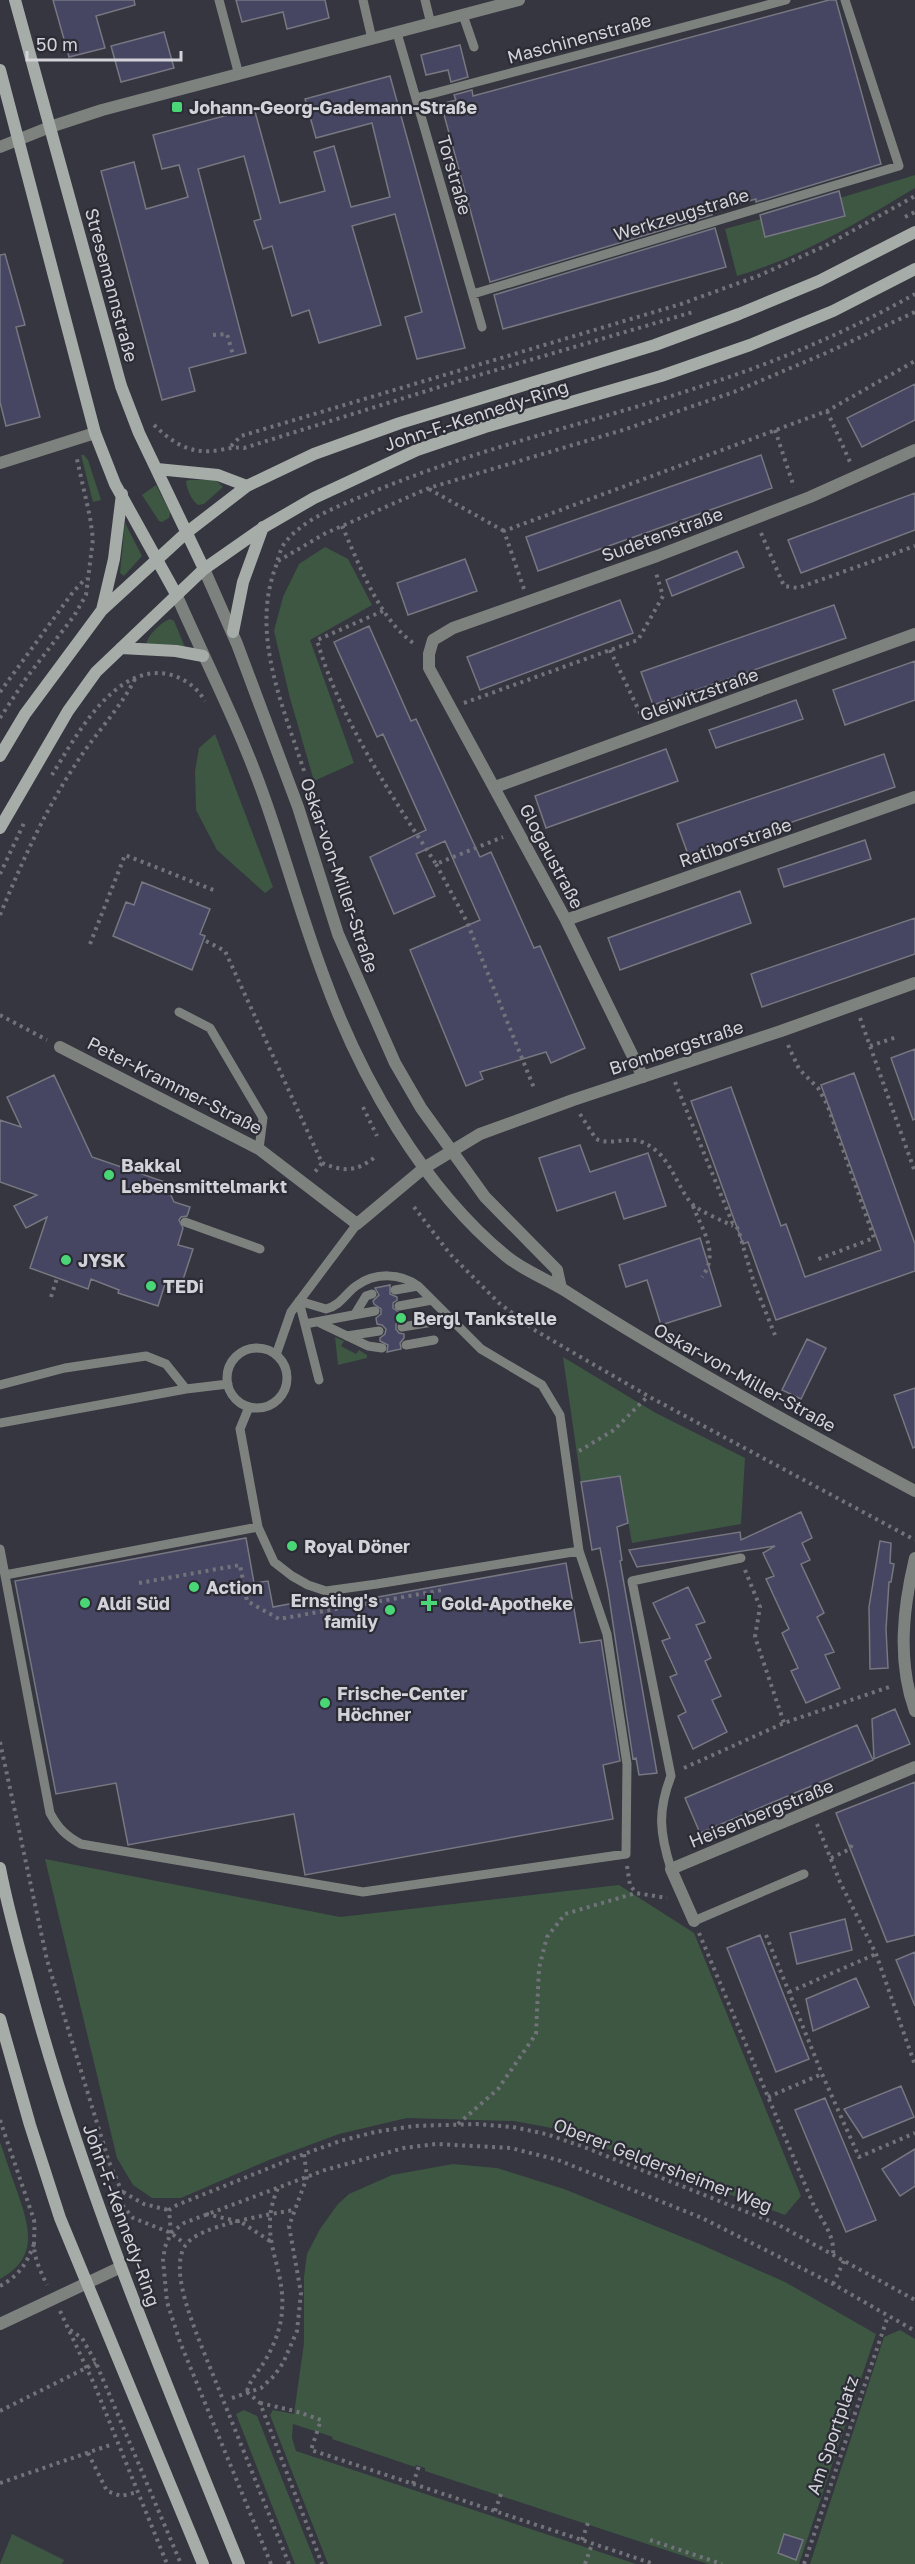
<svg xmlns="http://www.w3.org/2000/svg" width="915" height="2564" viewBox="0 0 915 2564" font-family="'Golos Text',sans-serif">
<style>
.green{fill:#3d5743}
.building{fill:#464662;stroke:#767781;stroke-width:1.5}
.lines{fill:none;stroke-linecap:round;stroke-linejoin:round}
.path{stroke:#72737a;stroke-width:4;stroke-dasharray:3 4.5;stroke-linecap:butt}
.lane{stroke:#7e827e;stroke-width:9}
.street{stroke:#7e827e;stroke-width:12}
.secondary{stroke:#a6aca7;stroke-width:12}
.poi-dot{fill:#4ad677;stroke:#2b2c35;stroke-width:2}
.labels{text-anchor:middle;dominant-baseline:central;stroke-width:4.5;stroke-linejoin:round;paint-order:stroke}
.street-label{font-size:18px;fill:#d2d2d8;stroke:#2b2c35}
.poi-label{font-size:18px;font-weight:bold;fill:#d2d2d8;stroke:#2b2c35;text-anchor:start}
</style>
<rect width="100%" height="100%" fill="#35363f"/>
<path class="green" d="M915 175V188C858 222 802 257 737 276L725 229 761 219 766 237 845 217 840 198Z
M81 455H84L88 460 101 500 93 502Z
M189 480H216L223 487 204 504 198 505C192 501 186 488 186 481Z
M156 485 170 512 169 518 162 522 159 521 142 495Z
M125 523 142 556 124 576 120 573Z
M325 547 348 559 372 605 310 640 354 763 314 781 290 698 274 631 283 597 299 564Z
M170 619 174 621 185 647 146 645C147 636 161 622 170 619Z
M215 734 273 887 265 893 217 850 196 810 195 771 199 748Z
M335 1337 344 1341 341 1346 356 1354 359 1350 367 1355V1358L338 1365Z
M563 1357 654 1412 745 1458 741 1524 632 1543 620 1476 581 1482Z
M45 1859 340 1917 619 1885 694 1933 801 2196 785 2215 552 2128 514 2121 407 2118 339 2134 269 2160 181 2198H152L133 2185 117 2158Z
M0 2142C6 2159 11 2175 17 2191 29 2226 40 2257 0 2279Z
M453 2164 497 2168 564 2189 702 2245 785 2282 876 2334 799 2564H708L425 2471V2468L416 2465 415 2467 332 2439 333 2437 293 2424 292 2438 296 2451 636 2564H328L270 2415 273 2410 294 2414 304 2343V2277L307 2254 320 2229 338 2204 349 2194 392 2175Z
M900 2330 915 2339V2564H810L884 2337Z
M244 2410 257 2416 316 2564H295L236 2414Z
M12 2534 64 2560 62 2564H0Z"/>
<path class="building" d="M53 0H134L135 5 96 16 105 48 69 57Z
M236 0H325L329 18 287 29 283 12 242 22Z
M829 0H836L881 164 756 202V199L711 211 712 215 490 282 441 104 456 100 454 95 472 90 473 96Z
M164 32 174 68 121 82 111 46Z
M460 45 468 77 451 82 448 70 426 75 421 55Z
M390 76 465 348 417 359 405 317 422 312 395 214 352 226 381 325 319 343 309 310 292 316 272 246 263 249 254 221 261 219 244 156 198 169 246 353 189 368 195 391 162 400 101 171 134 162 146 209 188 197 179 165 162 169 153 135 254 108 280 203 325 191 314 152 334 146 351 207 390 197 372 123 316 138 305 99Z
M839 191 845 216 765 237 760 215Z
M715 228 726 267 503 329 494 295Z
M5 254 25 325 16 327 40 417 6 426 0 402V255Z
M915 384V420L862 447 847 418Z
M761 455 772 488 538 571 526 537Z
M915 493V530L801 573 788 540Z
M737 551 744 567 672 596 666 580Z
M465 559 477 591 408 615 397 583Z
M620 600 633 633 480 690 467 657Z
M834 605 846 638 653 705 641 672Z
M369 626 411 721 416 719 480 857 491 852 534 948 540 946 585 1048 551 1063 546 1052 480 1072 483 1079 466 1086 410 950 480 920 445 841 416 854 435 896 394 914 370 857 426 830 383 734 377 737 334 642Z
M915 661V700L845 725 833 690Z
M796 700 803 719 716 748 709 730Z
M666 749 678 781 546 828 535 796Z
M884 754 895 787 689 857 677 824Z
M865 840 871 859 784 887 778 869Z
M142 882 210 909 200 934 205 936 192 970 113 936 126 902 134 905Z
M740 891 751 923 620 970 608 938Z
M915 918V954L762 1007 751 974Z
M915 1049V1119L913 1120 891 1058Z
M854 1073 915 1244V1271L776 1320 748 1242 743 1244 691 1101 731 1087 781 1226 786 1224 805 1277 881 1250 821 1085Z
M54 1075 92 1157 165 1182 174 1202 190 1207 187 1216 181 1217 179 1220 183 1228 178 1245 193 1249 180 1289 165 1284 158 1306 118 1293 119 1290 91 1279 88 1289 30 1268 47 1217 26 1228 14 1206 37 1195 0 1182V1120L21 1127 7 1097Z
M580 1145 590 1172 648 1153 666 1206 624 1219 615 1192 557 1211 539 1158Z
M700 1238 721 1306 661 1325 647 1280 626 1287 619 1265Z
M390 1285V1294L397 1297V1300L393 1303V1308L400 1313 401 1320 396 1324V1329L399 1333 404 1334V1338L400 1343 401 1349 387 1352 388 1345 380 1341V1338L385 1334 386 1329 382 1325 377 1324 376 1318 381 1314V1309L374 1304 373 1301 379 1295 375 1288Z
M807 1339 826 1348 801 1399 782 1390Z
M915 1388V1447L913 1448 894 1395Z
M620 1476 628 1523 617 1527 622 1560 620 1561 657 1773 639 1775 636 1758 633 1759 608 1590 600 1548 592 1550 581 1482Z
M801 1512 812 1538 802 1543 810 1560 801 1564 824 1613 817 1617 834 1652 825 1655 840 1688 806 1703 791 1671 798 1668 782 1633 789 1629 766 1579 774 1576 763 1553 775 1546 637 1567 629 1550 740 1532 741 1540Z
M246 1538 254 1583 268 1581 273 1607 310 1600 339 1604 566 1563 580 1643 601 1640 620 1761 603 1765 613 1819 305 1875 294 1814 128 1845 116 1783 56 1794 15 1581Z
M880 1541 891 1543 890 1563 894 1564 891 1582H889L886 1629 888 1668 870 1669 869 1607Z
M688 1587 705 1622 696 1625 711 1658 705 1661 721 1696 712 1700 727 1732 693 1749 678 1716 686 1712 670 1677 677 1674 662 1641 670 1638 653 1603Z
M895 1709 910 1744 874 1759 872 1719Z
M857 1725 873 1760 700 1833 685 1798Z
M915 1782V1935L887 1942 836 1813Z
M845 1919 852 1950 797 1964 790 1933Z
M760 1935 809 2059 776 2072 727 1948Z
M915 1952V2006L896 1960Z
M856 1978 869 2007 813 2031 806 1999Z
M901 2086 914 2117 863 2138 844 2109Z
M825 2098 876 2220 846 2232 795 2110Z
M915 2149V2186L900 2196 882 2169Z
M784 2534 803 2540 796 2560 778 2553Z"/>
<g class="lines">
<path class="path" d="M905 217 915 212
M213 335 227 334 233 355
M827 411 850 462
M154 425C174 444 191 455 220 450 229 448 234 447 244 448L452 383 693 312
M775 430 794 487
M231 446 241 436 681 304 758 276 825 246 915 196
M429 489 504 531
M342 526C360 566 379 620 416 645
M761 533 784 586 798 588 915 546
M278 561 326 533 429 488 623 430 734 392 826 353 915 312
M524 589 504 531 827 411 915 361
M383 611 317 640C338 716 393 798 436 864L503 837
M610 650 642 717
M0 692 73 592 86 578
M464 703 638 640 663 596 656 573
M0 718 27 677 74 616 86 595 93 539 90 517 76 455
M304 771C283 706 250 634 276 566 278 559 280 550 284 544 303 518 342 505 370 493 480 447 596 422 708 384 779 361 849 331 915 294
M52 775C76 736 114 664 168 674 184 678 197 687 205 701
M436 864 467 922 534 1088
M0 874 25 821
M0 915C22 862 45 810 77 762 95 734 119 710 135 679
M206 941 225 951 322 1163 314 1173
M90 944 125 855 216 891
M0 1015 47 1040
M860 1018 915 1172
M788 1045 799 1069 818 1088 827 1104 874 1238 816 1260
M870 1046 897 1037
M675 1082 732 1222 738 1229 754 1283 775 1335
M363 1107 377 1136
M580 1114 596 1139C612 1146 627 1136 642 1142 671 1154 674 1183 692 1204 699 1211 723 1221 733 1226
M322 1163C344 1172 356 1172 375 1157
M693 1206C702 1230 720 1253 702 1277
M414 1207 450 1254 499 1303 536 1331 648 1396 915 1540
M51 1297 57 1278
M579 1451 614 1430 648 1396
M745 1570 760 1607 755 1637 784 1723
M139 1583 240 1565 247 1601 279 1619 443 1590
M0 1742 47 1960 109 2162 122 2192 123 2206 133 2218 171 2233 185 2244
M684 1768 784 1723 892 1686
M817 1824 840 1882 876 1954 915 2065
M831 1858 850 1849 853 1842
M627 1866 630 1885 636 1893
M699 1933 814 2206C823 2221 835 2237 833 2255
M766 1935 822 2074 859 2157 915 2133
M789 1992 876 1954
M768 2097 822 2074
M0 2120 34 2220C35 2229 34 2235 34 2244 34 2259 41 2272 47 2285
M458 2124 498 2089 536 2034 539 1968 547 1937 565 1914 636 1893 667 1898
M123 2192 144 2204 168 2210
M206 2214 241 2222 270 2241
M171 2233 169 2210 177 2205 304 2154 340 2141 375 2132 414 2126 476 2124 513 2127 546 2134 584 2147 777 2224 915 2300
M833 2284 844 2261
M0 2286C19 2276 27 2263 34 2244
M60 2311 95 2386 167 2564
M70 2330 82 2338 96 2363 181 2564
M247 2391C251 2378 259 2371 266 2359 274 2345 281 2328 282 2311 286 2265 256 2237 278 2188
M247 2392 260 2403 322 2564
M232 2398 261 2388 274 2376 283 2363 297 2331 301 2293 289 2226 307 2177 304 2154
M260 2403 295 2411 321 2420 311 2450 654 2564
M0 2411 96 2363
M88 2453 107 2491 121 2496 138 2492
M0 2483 113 2444
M413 2484 419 2466
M495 2511 501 2494
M582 2540 588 2523
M650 2540 722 2564
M271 2564 180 2342 167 2302 163 2260 165 2247 171 2233 184 2223 325 2170 404 2148 436 2144 511 2148 558 2160 702 2218 833 2284 915 2331
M289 2564 197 2335C189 2313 171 2268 185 2246 197 2225 269 2215 293 2210
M585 2564 592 2544
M804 2564 888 2316"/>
<path class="lane" d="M219 0 239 75
M363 0 372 39
M425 0 431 24
M463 15 474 47
M397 33 482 327
M416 98 786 0
M473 294 899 166 845 0
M179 1012 210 1028 263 1118 259 1149
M185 1222 260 1249
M395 1290 418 1286
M299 1301 319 1380
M399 1306 432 1300
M355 1314 366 1296 372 1294
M318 1322 368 1346 382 1348
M305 1324 375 1311
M402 1327 451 1319
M347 1336 379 1331
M406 1345 434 1340
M227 1378a30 30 0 1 1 60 0a30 30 0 1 1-60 0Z
M276 1355 291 1312 357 1224
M0 1385 65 1368 146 1356 166 1364 186 1389 228 1384
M249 1407 240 1429 258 1527 274 1562 292 1576 308 1585 326 1591 377 1584 579 1551 560 1415 542 1385 481 1349 418 1286C401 1273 375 1272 356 1286 345 1294 341 1305 326 1309L299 1301
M0 1423 186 1389
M0 1549 50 1813C58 1828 66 1836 81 1844L363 1892 626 1854 627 1764 607 1634 579 1551
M5 1575 258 1527
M671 1869C660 1834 657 1812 671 1776L632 1581 741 1558
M694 1921 804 1874"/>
<path class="street" d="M0 147 50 127 102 110 519 0
M0 463 95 433
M204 569 237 644 298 807 338 934 395 1063 421 1108 485 1197 557 1270 561 1288
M176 594C205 660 238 724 262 791 284 852 301 916 324 977 360 1077 423 1188 506 1256 524 1271 545 1278 564 1290 678 1363 796 1427 915 1491
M495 787 915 634
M566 920 915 797
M60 1047 259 1149 357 1224 424 1168 480 1134 573 1100 781 1031 915 983
M643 1077 566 920 429 668V654L433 640 453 628 657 556 810 497 915 450
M915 1558C903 1608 897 1661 915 1711
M694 1921 671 1869 915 1767
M0 2324 121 2267"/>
<path class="secondary" d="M15 0 121 386 139 433 204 569
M0 70 95 433 115 484 176 594
M157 469 218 475 247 486
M102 610 114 559 122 494
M233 632 243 582 263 527
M121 648 176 651 203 656
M0 756 25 714 102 610 186 533 247 486 314 454 400 423 655 345 739 314 819 281 915 232
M0 828 68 711 96 672 204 569 264 527 314 498 417 450 485 427 661 376 750 345 833 311 915 269
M0 1868C8 1910 20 1951 31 1992 84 2188 163 2376 239 2564
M0 2019 30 2125 60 2218 203 2564"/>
</g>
<g class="poi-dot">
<rect x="171" y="101" width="12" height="12" rx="3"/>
<circle cx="109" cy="1175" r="6"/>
<circle cx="66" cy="1260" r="6"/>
<circle cx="151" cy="1286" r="6"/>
<circle cx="401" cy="1318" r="6"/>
<circle cx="292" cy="1546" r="6"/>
<circle cx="194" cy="1587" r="6"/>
<circle cx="85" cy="1603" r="6"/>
<path d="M426 1594h6v6h6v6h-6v6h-6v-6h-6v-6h6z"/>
<circle cx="390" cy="1610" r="6"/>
<circle cx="325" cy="1703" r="6"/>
</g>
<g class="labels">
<g class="street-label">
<text transform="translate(579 38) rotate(-15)">Maschinenstraße</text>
<text transform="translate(455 175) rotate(74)">Torstraße</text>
<text transform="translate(681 214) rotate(-17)">Werkzeugstraße</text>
<text transform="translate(112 285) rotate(75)">Stresemannstraße</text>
<text transform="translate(476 415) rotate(-18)">John-F.-Kennedy-Ring</text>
<text transform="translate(662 534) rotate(-20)">Sudetenstraße</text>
<text transform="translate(699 694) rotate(-20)">Gleiwitzstraße</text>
<text transform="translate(735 842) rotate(-19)">Ratiborstraße</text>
<text transform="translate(552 856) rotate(62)">Glogaustraße</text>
<text transform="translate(340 875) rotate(71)">Oskar-von-Miller-Straße</text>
<text transform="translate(676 1047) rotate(-18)">Brombergstraße</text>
<text transform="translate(175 1085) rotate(27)">Peter-Krammer-Straße</text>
<text transform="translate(745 1377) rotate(29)">Oskar-von-Miller-Straße</text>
<text transform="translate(761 1813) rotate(-22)">Heisenbergstraße</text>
<text transform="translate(663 2165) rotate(21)">Oberer Geldersheimer Weg</text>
<text transform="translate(122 2215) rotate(70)">John-F.-Kennedy-Ring</text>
<text transform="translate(832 2435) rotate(-71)">Am Sportplatz</text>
</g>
<g class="poi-label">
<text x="189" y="107">Johann-Georg-Gademann-Straße</text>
<text x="121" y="1165">Bakkal<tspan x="121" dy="21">Lebensmittelmarkt</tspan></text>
<text x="78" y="1260">JYSK</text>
<text x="163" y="1286">TEDi</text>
<text x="413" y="1318">Bergl Tankstelle</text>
<text x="304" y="1546">Royal Döner</text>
<text x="206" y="1587">Action</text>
<text x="378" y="1600" text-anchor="end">Ernsting's<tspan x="378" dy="21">family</tspan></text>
<text x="97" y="1603">Aldi Süd</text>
<text x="441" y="1603">Gold-Apotheke</text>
<text x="337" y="1693">Frische-Center<tspan x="337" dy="21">Höchner</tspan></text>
</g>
</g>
<path d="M27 51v9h154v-9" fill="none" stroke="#d2d2d8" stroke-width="3"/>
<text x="36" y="51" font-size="18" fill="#d2d2d8" stroke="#2b2c35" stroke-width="4.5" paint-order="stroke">50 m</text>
</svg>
